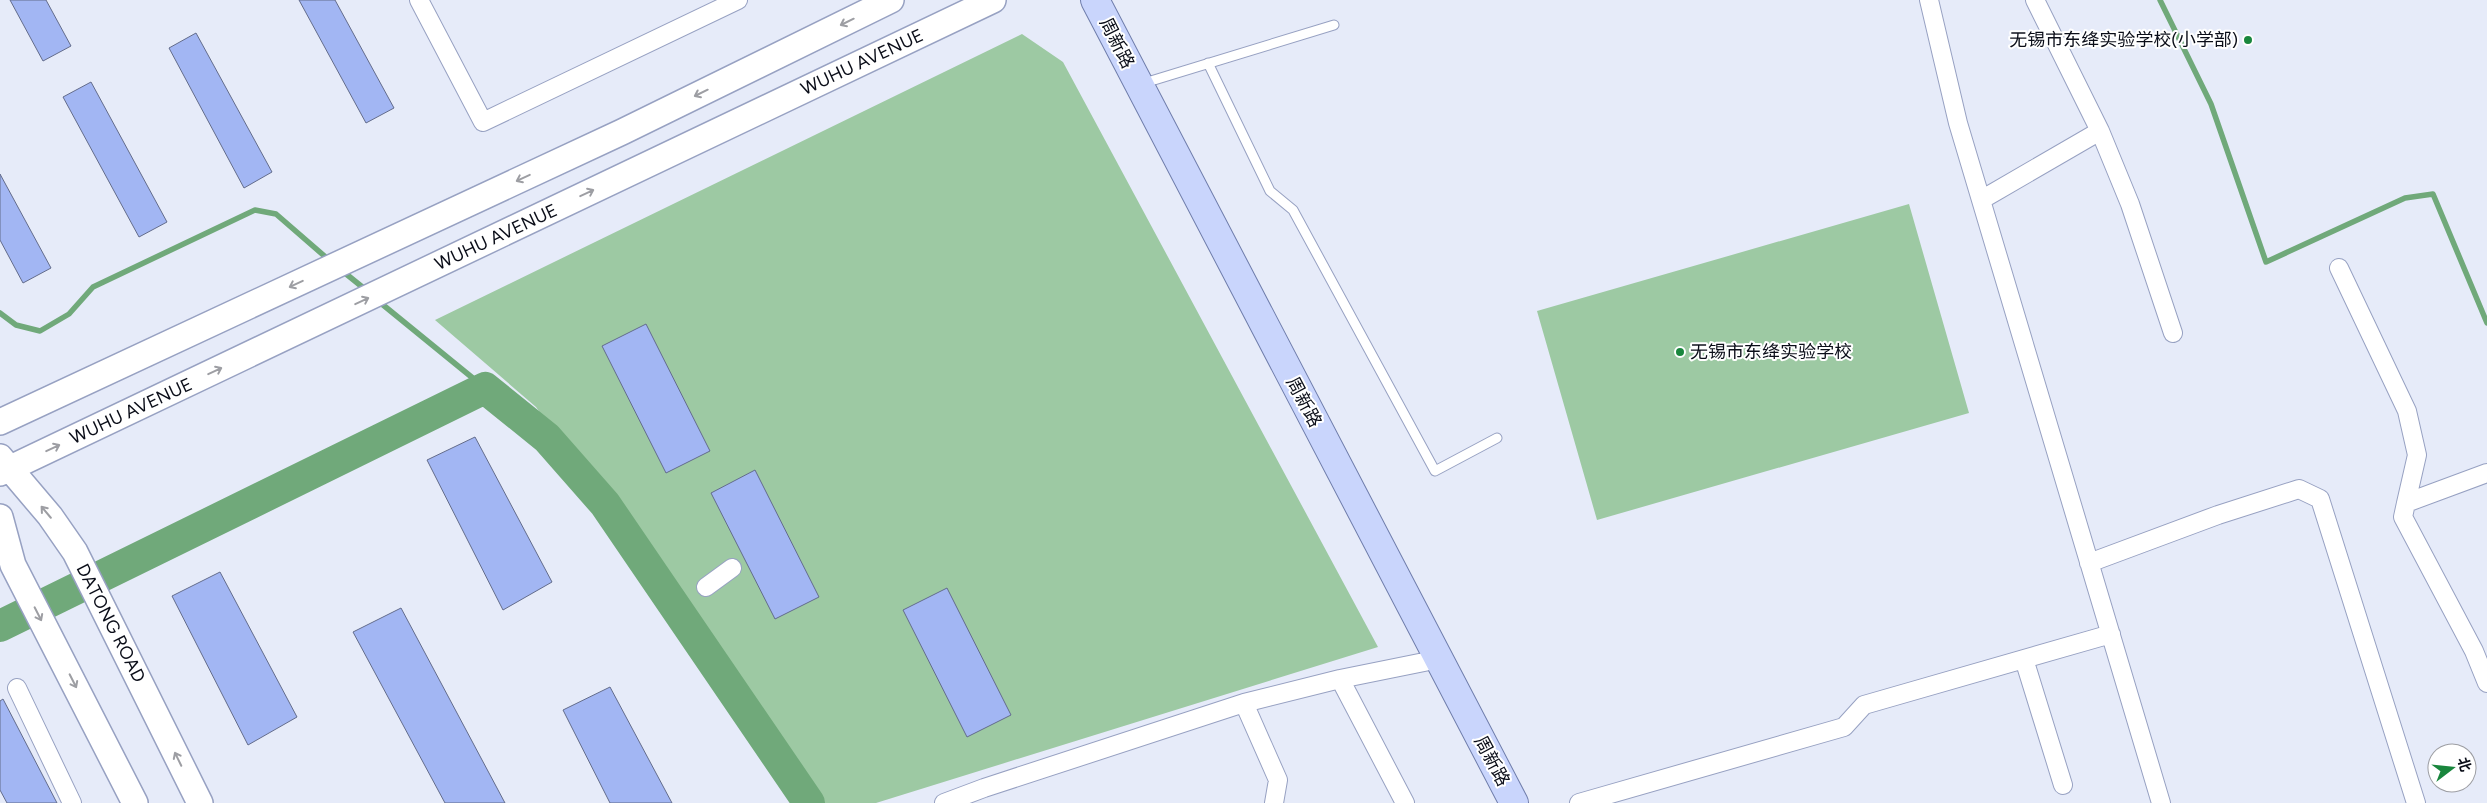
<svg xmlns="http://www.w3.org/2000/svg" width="2487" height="803" viewBox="0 0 2487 803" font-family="Figtree,'Noto Sans SC',sans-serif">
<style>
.green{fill:#9dc9a3}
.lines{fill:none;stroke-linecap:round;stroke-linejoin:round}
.stream{stroke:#70a97a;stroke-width:5.5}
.river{stroke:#70a97a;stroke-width:32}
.building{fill:#a2b6f3;stroke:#636c8b}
.lane-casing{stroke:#97a1c2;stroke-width:11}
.street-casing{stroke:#97a1c2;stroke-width:20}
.secondary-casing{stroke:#97a1c2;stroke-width:28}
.primary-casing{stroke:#6f7dab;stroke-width:30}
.lane{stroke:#fff;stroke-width:9}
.street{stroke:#fff;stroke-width:18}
.secondary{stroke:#fff;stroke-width:25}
.primary{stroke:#c9d5fc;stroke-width:28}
.oneway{stroke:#9d9ea3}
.poi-dot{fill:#19863d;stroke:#fff;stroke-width:2}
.labels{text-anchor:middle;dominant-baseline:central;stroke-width:4;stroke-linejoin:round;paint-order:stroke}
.poi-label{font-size:18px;fill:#0a0d18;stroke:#fff;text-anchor:end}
.street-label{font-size:18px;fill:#0a0d18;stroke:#fff}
</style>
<rect width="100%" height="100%" fill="#e6ebf9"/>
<path class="green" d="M1022 34 1063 62 1378 647 876 803H809L536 407 435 320Z
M1909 204 1969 413 1597 520 1537 311Z"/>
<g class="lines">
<path class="stream" d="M2160 0 2211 104 2266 262 2405 198 2433 194 2487 323
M340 269 366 290
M377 300 485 388
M0 313 16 325 40 331 69 314 93 287 255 210 276 214 329 260"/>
<path class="river" d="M0 626 485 388 547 438 605 504 809 803"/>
</g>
<path class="building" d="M10 0H46L71 46 43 61Z
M299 0H335L394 108 366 123Z
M196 33 272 172 244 188 169 48Z
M91 82 167 222 139 237 63 97Z
M0 174 51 268 23 283 0 240Z
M646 324 710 451 666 473 602 346Z
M475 437 552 582 503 610 427 460Z
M755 470 819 597 775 619 711 493Z
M220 572 297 717 248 745 172 596Z
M947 588 1011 715 967 737 903 610Z
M401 608 505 803H445L353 632Z
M610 687 672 803H610L563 710Z
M3 699 57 803H7L0 790V701Z"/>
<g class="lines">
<defs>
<path id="lane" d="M1208 63 1270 191 1293 210 1435 471 1497 438
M1141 84 1334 25"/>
<path id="street" d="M419 0 483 122 738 0
M1929 0 1958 123 2161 803
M2035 0 2100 131 2130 204 2173 333
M1981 200 2100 131
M2339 268 2407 411 2417 455 2406 503
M2487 473 2406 503 2403 517 2474 651 2487 683
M2089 563 2218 515 2299 489 2320 499 2416 803
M706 587 732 568
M2024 659 2063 785
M1340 679 1405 803
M17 688 72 803
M1244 703 1278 780 1274 803
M944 803 984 788 1244 703 1340 679 1439 659
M1579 803 1844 727 1864 705 2111 634"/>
<path id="secondary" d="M0 422 622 132 891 0
M0 457 50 516 75 552 200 803
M0 473 993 0
M0 517 13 565 135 803"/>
<path id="primary" d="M1095 0 1514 803"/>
</defs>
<use href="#lane" class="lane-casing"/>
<use href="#street" class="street-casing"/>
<use href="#secondary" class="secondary-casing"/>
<use href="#primary" class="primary-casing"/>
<use href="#lane" class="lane"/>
<use href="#street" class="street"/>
<use href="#secondary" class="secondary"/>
<use href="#primary" class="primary"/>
</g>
<defs><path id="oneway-shaft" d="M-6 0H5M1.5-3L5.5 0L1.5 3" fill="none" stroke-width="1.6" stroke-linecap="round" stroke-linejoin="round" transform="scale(1.25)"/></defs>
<g class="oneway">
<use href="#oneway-shaft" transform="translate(847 22) rotate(154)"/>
<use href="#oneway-shaft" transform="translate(701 93) rotate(154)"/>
<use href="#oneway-shaft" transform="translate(523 178) rotate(155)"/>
<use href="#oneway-shaft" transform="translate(587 193) rotate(-25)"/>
<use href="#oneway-shaft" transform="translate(296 284) rotate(155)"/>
<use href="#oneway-shaft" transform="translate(362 301) rotate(-25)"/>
<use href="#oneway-shaft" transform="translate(215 371) rotate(-25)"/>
<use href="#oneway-shaft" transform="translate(53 448) rotate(-25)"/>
<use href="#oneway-shaft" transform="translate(46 512) rotate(-130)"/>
<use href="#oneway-shaft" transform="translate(38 614) rotate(63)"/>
<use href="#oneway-shaft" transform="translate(73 681) rotate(63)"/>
<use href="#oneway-shaft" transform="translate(178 759) rotate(-116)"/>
</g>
<g class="poi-dot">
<circle cx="2248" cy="40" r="5"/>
<circle cx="1680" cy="352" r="5"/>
</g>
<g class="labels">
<g class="poi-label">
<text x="2238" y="40">无锡市东绛实验学校(小学部)</text>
<text x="1690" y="352" text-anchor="start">无锡市东绛实验学校</text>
</g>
<g class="street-label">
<text transform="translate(1117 43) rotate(63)">周新路</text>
<text transform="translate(862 62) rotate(-25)">WUHU AVENUE</text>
<text transform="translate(496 237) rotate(-25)">WUHU AVENUE</text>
<text transform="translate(1304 402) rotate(62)">周新路</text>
<text transform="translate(131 411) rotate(-25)">WUHU AVENUE</text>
<text transform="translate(111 623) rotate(63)">DATONG ROAD</text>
<text transform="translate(1492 761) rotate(62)">周新路</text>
</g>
</g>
<g transform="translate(2452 768) rotate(74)"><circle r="24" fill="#ffffff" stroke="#9d9ea3"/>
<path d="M0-4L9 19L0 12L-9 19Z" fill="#19863d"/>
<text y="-8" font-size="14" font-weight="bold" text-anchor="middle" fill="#0a0d18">北</text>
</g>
</svg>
